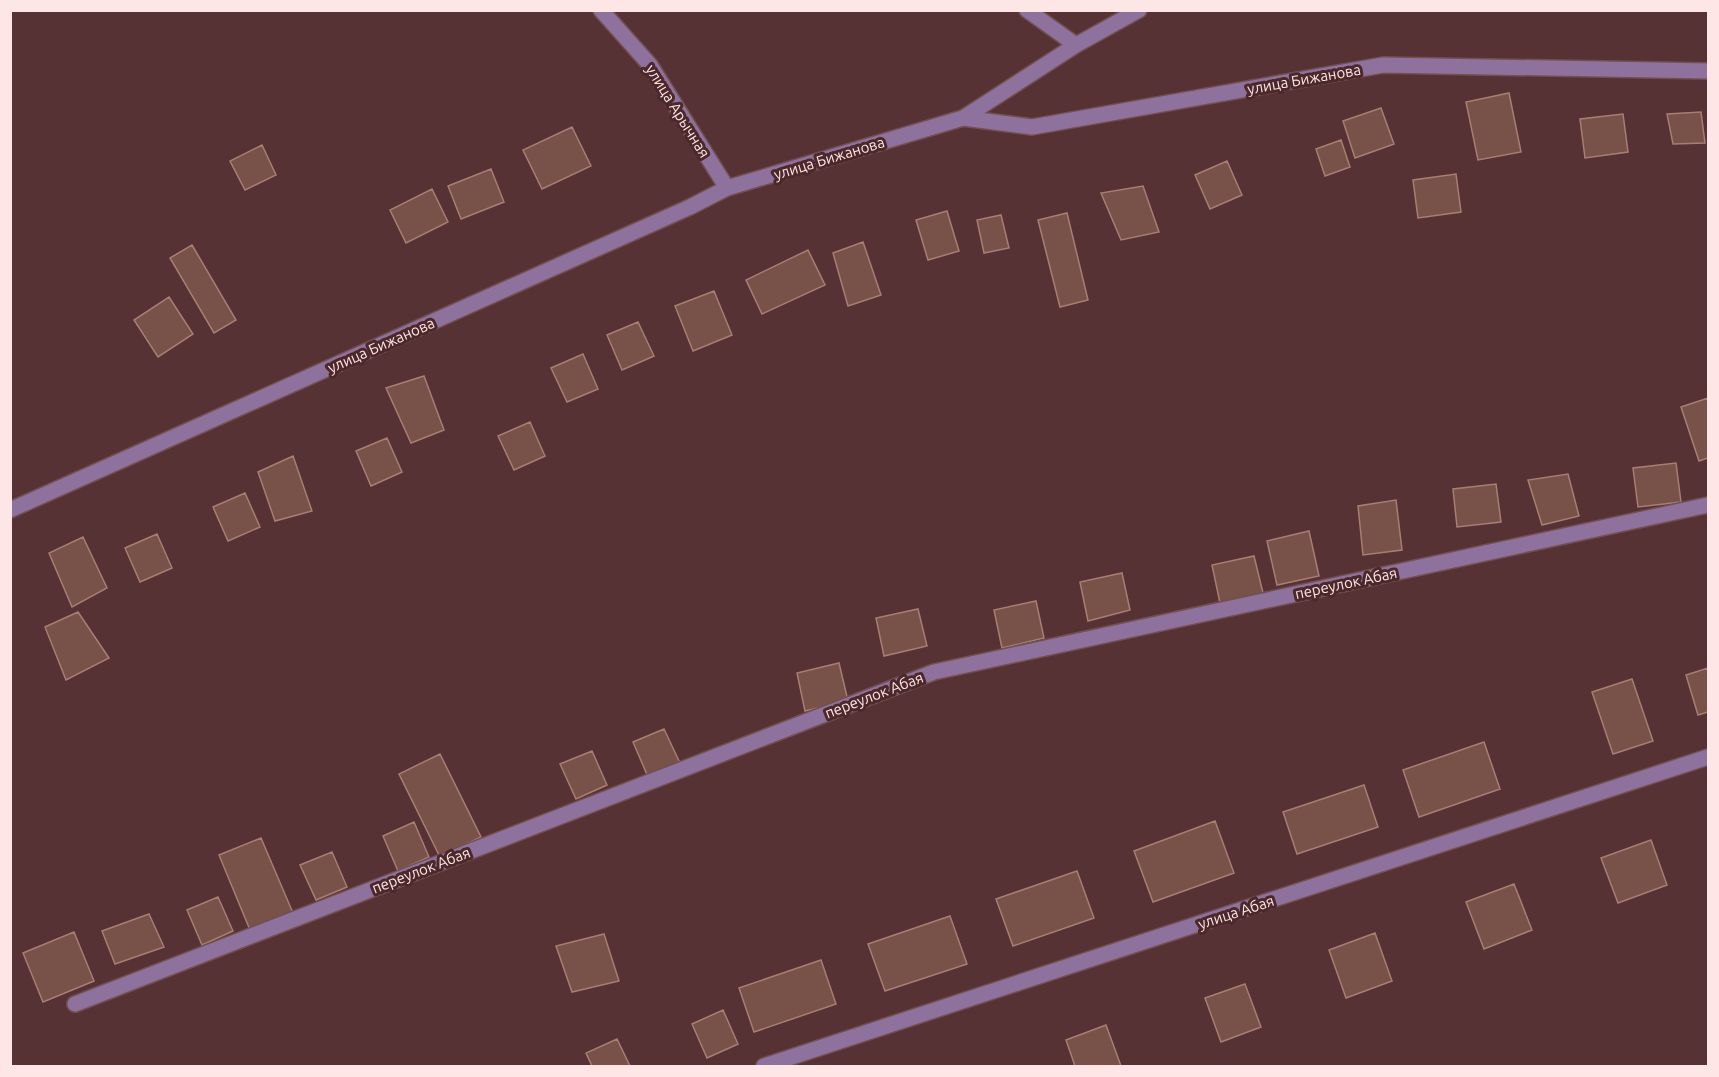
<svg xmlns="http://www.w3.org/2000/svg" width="1719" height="1077" viewBox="0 0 1719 1077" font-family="Ubuntu,sans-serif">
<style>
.building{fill:#785248;stroke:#a87e74;stroke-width:1.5}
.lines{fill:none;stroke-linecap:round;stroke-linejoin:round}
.minor-casing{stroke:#724f51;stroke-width:18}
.minor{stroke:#8e719c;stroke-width:15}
.labels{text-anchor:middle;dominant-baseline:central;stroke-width:6;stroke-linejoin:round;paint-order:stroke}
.street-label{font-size:15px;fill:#fee6e6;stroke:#4c282b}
</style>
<rect width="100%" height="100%" fill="#573235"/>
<path class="building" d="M1509 93 1521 152 1478 160 1466 102Z
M1381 108 1394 144 1355 158 1343 121Z
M1701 112 1705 143 1673 144 1667 114Z
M1623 114 1628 152 1585 158 1580 119Z
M572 127 591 166 542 189 523 150Z
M1341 140 1350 167 1325 176 1316 149Z
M262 145 276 175 245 190 230 161Z
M1227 161 1242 195 1210 209 1195 175Z
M491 169 504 202 461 219 448 186Z
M1456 174 1461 212 1418 218 1413 180Z
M1143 186 1159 232 1121 240 1101 193Z
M432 189 448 222 406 243 390 210Z
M947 211 959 251 928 260 916 220Z
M1067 213 1088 300 1060 307 1038 220Z
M1001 215 1009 248 984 253 977 220Z
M863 242 881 295 848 306 833 253Z
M192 245 236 320 214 333 170 258Z
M808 250 825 285 762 314 746 280Z
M714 291 732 335 693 351 675 306Z
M169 297 193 334 158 357 134 320Z
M638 322 654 356 622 370 607 335Z
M583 354 598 389 567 402 551 368Z
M424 376 444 430 411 443 386 388Z
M1708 398V458L1699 461 1681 407Z
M530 422 545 456 514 470 498 436Z
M387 438 402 472 371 486 356 451Z
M293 456 312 511 275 521 258 472Z
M1676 463 1681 502 1638 507 1633 468Z
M1568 474 1579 516 1542 525 1528 480Z
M1496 484 1501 522 1457 527 1453 489Z
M245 493 260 527 228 541 213 507Z
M1396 500 1402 550 1363 555 1358 506Z
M1309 531 1319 576 1277 585 1267 541Z
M157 534 172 568 140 582 125 548Z
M83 537 107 588 72 607 49 553Z
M1254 556 1263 593 1220 603 1212 565Z
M1122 573 1130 610 1088 621 1080 582Z
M1036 601 1044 638 1002 648 994 610Z
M918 609 927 646 884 656 876 618Z
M78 612 109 658 66 680 45 627Z
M839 663 848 701 805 711 797 673Z
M1708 668V712L1698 715 1686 675Z
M1632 679 1653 741 1613 754 1592 692Z
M664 729 680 763 648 777 633 742Z
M1484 742 1500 789 1419 817 1403 770Z
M592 751 607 785 576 799 560 764Z
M440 754 481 837 440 857 399 774Z
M1364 785 1378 827 1297 854 1283 812Z
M1215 821 1234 873 1153 902 1134 851Z
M414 822 429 857 398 871 383 836Z
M261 838 293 913 250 930 219 855Z
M1651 840 1667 885 1618 903 1601 858Z
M332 852 347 887 316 900 300 865Z
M1077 871 1094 918 1013 946 996 899Z
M1514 884 1532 930 1484 949 1466 902Z
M218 897 233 931 202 945 187 910Z
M149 914 164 947 115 964 102 931Z
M950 916 967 964 885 991 868 944Z
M74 932 94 981 43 1002 23 953Z
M1375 933 1392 981 1346 998 1329 950Z
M604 934 619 981 572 992 556 946Z
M821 960 836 1004 754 1032 739 988Z
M1245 984 1261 1027 1221 1042 1205 998Z
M723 1010 738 1044 707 1058 692 1024Z
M1106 1025 1121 1066H1075L1066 1040Z
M617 1039 630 1066H592L586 1053Z"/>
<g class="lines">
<defs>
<path id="minor" d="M601 10 650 65 727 188
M1027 10 1076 45
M963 118 1076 45 1139 10
M10 510 690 207 727 188 963 118 1032 127 1383 65 1708 71
M75 1004 934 672 1708 505
M764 1066 1708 757"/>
</defs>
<use href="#minor" class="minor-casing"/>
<use href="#minor" class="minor"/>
</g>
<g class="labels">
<g class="street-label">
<text transform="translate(1304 79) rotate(-10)">улица Бижанова</text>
<text transform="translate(678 111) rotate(58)">улица Арычная</text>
<text transform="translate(829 158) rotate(-17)">улица Бижанова</text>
<text transform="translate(381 345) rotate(-24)">улица Бижанова</text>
<text transform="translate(1346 583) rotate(-12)">переулок Абая</text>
<text transform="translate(874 695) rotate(-21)">переулок Абая</text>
<text transform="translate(421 870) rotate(-21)">переулок Абая</text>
<text transform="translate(1236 912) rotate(-18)">улица Абая</text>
</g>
</g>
<rect width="1719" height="1077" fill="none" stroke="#fee6e6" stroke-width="24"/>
</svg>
